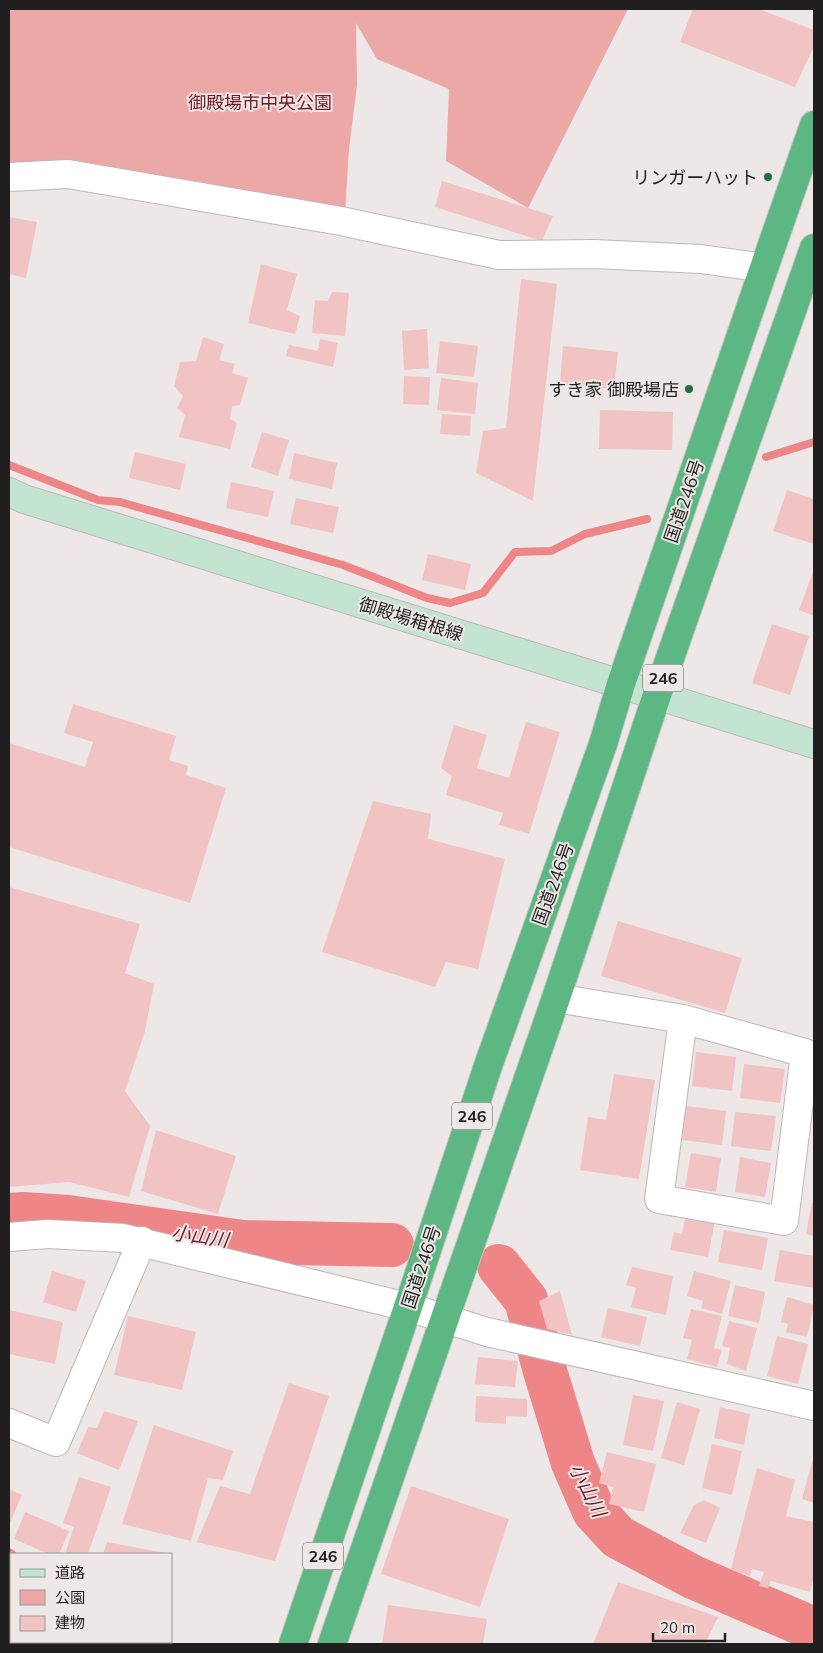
<svg xmlns="http://www.w3.org/2000/svg" width="823" height="1653" viewBox="0 0 823 1653" font-family="Mulish,'Noto Sans JP',sans-serif">
<style>
.green{fill:#eca7a7}
.lines{fill:none;stroke-linecap:round;stroke-linejoin:round}
.stream{stroke:#ee8688;stroke-width:8}
.river{stroke:#ee8688;stroke-width:44}
.building{fill:#f1c4c3}
.minor-casing{stroke:#bdb8b7;stroke-width:30}
.tertiary-casing{stroke:#bdb8b7;stroke-width:30}
.secondary-casing{stroke:#bdb8b7;stroke-width:30}
.trunk-casing{stroke:#c5c4c4;stroke-width:30}
.minor{stroke:#fff;stroke-width:28}
.tertiary{stroke:#fff;stroke-width:28}
.secondary{stroke:#c2e4d0;stroke-width:28}
.trunk{stroke:#5cb782;stroke-width:28}
.poi-dot{fill:#1f7040;stroke:#ede7e7;stroke-width:2}
.labels{text-anchor:middle;dominant-baseline:central;stroke-width:4;stroke-linejoin:round;paint-order:stroke}
.shield{fill:#ede7e7;stroke:#5e5a5a;stroke-width:1}
.shield-label{font-size:16px;font-weight:bold;fill:#201e1e}
.park-label{font-size:18px;fill:#751724;stroke:#ede7e7}
.poi-label{font-size:18px;fill:#201e1e;stroke:#ede7e7;text-anchor:end}
.street-label{font-size:18px;fill:#201e1e;stroke:#ede7e7}
.water-label{font-size:19px;font-style:italic;fill:#741723;stroke:#ede7e7}
</style>
<rect width="100%" height="100%" fill="#ede7e7"/>
<path class="green" d="M9 9H628L528 208 446 161 449 89 377 59 356 23 357 85 349 149 345 213 9 165Z"/>
<g class="lines">
<path class="stream" d="M766 457 814 442
M9 465 98 500 120 502 343 565 427 598 450 603 483 593 515 552 551 551 585 534 647 519
M9 1552 12 1554
M67 1642 68 1644"/>
<path class="river" d="M9 1215 23 1214 68 1217 243 1242 392 1245
M499 1266 526 1300 545 1371 573 1463 594 1511 618 1537 693 1577 814 1629"/>
</g>
<path class="building" d="M693 9H759L814 30V46L795 87 680 42Z
M442 181 528 208 553 216 542 241 435 207Z
M9 217 37 222 26 278 9 274Z
M261 264 297 274 287 310 300 316 295 334 248 323Z
M521 279 557 284 533 501 476 473 483 431 506 428Z
M332 292 349 293 345 336 312 333 315 300 328 301Z
M427 329 429 368 404 370 402 331Z
M203 337 224 344 219 360 235 364 232 373 248 378 240 405 232 406 230 419 237 423 230 449 179 437 185 415 177 408 183 396 174 386 180 362 196 361Z
M320 339 338 343 333 367 286 356 289 345 318 351Z
M440 341 478 346 474 377 436 373Z
M563 346 618 352 614 389 560 384Z
M404 376 430 377 429 405 403 404Z
M441 378 478 383 475 414 437 410Z
M600 410 673 412 672 450 599 449Z
M442 414 471 416 470 436 440 434Z
M262 432 289 440 278 476 251 467Z
M135 452 186 464 180 490 129 478Z
M294 453 337 463 332 489 289 479Z
M231 482 274 491 268 517 226 508Z
M787 490 814 499V544L773 531Z
M296 498 339 507 333 533 290 524Z
M428 554 471 564 465 590 422 580Z
M814 569V616L799 610Z
M772 624 809 636 790 695 752 683Z
M73 704 176 736 169 760 188 766 186 775 226 788 190 903 9 847V743L85 767 93 742 64 733Z
M526 722 560 732 529 834 499 825 503 813 446 795 452 776 441 768 454 725 487 735 477 768 509 778Z
M373 801 431 814 428 839 505 859 478 969 446 962 435 987 322 952Z
M9 887 140 924 125 973 154 984 145 1031 125 1091 150 1126 129 1197 69 1182 9 1187Z
M618 921 742 958 725 1013 601 976Z
M696 1052 736 1057 732 1091 692 1086Z
M744 1064 785 1069 780 1103 740 1098Z
M614 1074 655 1080 639 1179 580 1170 588 1117 606 1120Z
M686 1106 726 1111 722 1145 682 1140Z
M735 1112 776 1116 771 1151 731 1146Z
M156 1130 236 1156 218 1214 141 1191Z
M691 1153 721 1158 716 1192 685 1187Z
M740 1157 771 1163 765 1197 735 1192Z
M812 1203H814V1236L806 1234Z
M686 1214 715 1220 708 1257 670 1250 674 1232 682 1234Z
M724 1230 768 1238 762 1270 718 1262Z
M780 1250 814 1256V1288L774 1281Z
M632 1267 673 1276 666 1315 631 1307 636 1288 626 1285Z
M52 1271 86 1281 76 1312 43 1302Z
M694 1271 731 1281 722 1314 701 1308 703 1301 687 1296Z
M735 1285 765 1292 759 1323 728 1316Z
M560 1291 572 1335 547 1329 539 1301Z
M787 1297 814 1305 807 1337 786 1332 788 1324 781 1322Z
M608 1308 647 1317 640 1346 601 1337Z
M691 1309 722 1316 714 1348 722 1350 717 1367 687 1359 692 1340 683 1338Z
M9 1310 63 1322 55 1364 9 1354Z
M128 1316 196 1332 182 1390 114 1375Z
M729 1321 757 1328 746 1371 727 1364 730 1348 722 1346Z
M777 1336 808 1344 798 1384 767 1376Z
M478 1357 518 1361 515 1387 475 1384Z
M289 1383 329 1396 275 1561 197 1542 220 1486 250 1494Z
M633 1395 664 1401 653 1451 623 1445Z
M476 1396 527 1399V1417L506 1416V1424L475 1422Z
M677 1402 700 1409 684 1465 661 1458Z
M720 1407 750 1414 744 1445 714 1438Z
M104 1411 138 1421 119 1470 77 1453 88 1427 97 1428Z
M154 1425 233 1451 223 1480 208 1478 191 1541 122 1524Z
M712 1444 742 1451 732 1495 702 1488Z
M607 1452 656 1464 644 1512 609 1504 613 1487 599 1483Z
M814 1455V1503L802 1499Z
M757 1468 795 1480 786 1516 814 1522V1576L810 1592 771 1581 768 1588 759 1586 764 1572 752 1569 750 1576 731 1569Z
M79 1477 111 1487 88 1554H65L74 1527 63 1523Z
M411 1486 509 1519 480 1607 381 1574Z
M9 1489 22 1495 9 1525Z
M704 1500 720 1508 706 1543 680 1533 694 1505Z
M25 1512 69 1531 59 1554H49L14 1539Z
M107 1542 165 1553V1554H103Z
M618 1582 718 1617 705 1644H593Z
M388 1605 487 1619 483 1644H382Z
M95 1642H166V1644H96Z"/>
<g class="lines">
<defs>
<path id="minor" d="M9 177 68 174 341 221 499 255 594 254 701 259 764 268
M556 998 683 1019 805 1053 784 1221 659 1199 683 1019
M408 1307 487 1332 814 1406
M9 1423 56 1442 142 1241"/>
<path id="tertiary" d="M9 1237 48 1234 123 1238 408 1307"/>
<path id="secondary" d="M9 492 24 499C287 583 551 661 814 744"/>
<path id="trunk" d="M293 1644 408 1307 488 1066 603 744 621 684 764 268 814 125
M332 1644 556 998 657 695 814 248"/>
</defs>
<use href="#minor" class="minor-casing"/>
<use href="#tertiary" class="tertiary-casing"/>
<use href="#secondary" class="secondary-casing"/>
<use href="#trunk" class="trunk-casing"/>
<use href="#minor" class="minor"/>
<use href="#tertiary" class="tertiary"/>
<use href="#secondary" class="secondary"/>
<use href="#trunk" class="trunk"/>
</g>
<g class="poi-dot">
<circle cx="768" cy="177" r="5"/>
<circle cx="689" cy="389" r="5"/>
</g>
<g class="labels">
<g class="shield">
<rect x="643" y="664.5" width="40" height="27" rx="4"/>
<rect x="452" y="1102.5" width="40" height="27" rx="4"/>
<rect x="303" y="1542.5" width="40" height="27" rx="4"/>
</g>
<g class="shield-label">
<text x="663" y="678">246</text>
<text x="472" y="1116">246</text>
<text x="323" y="1556">246</text>
</g>
<g class="park-label">
<text x="260" y="102">御殿場市中央公園</text>
</g>
<g class="poi-label">
<text x="758" y="177">リンガーハット</text>
<text x="679" y="389">すき家 御殿場店</text>
</g>
<g class="street-label">
<text transform="translate(684 501) rotate(-71)">国道246号</text>
<text transform="translate(411 619) rotate(17)">御殿場箱根線</text>
<text transform="translate(553 884) rotate(-70)">国道246号</text>
<text transform="translate(421 1267) rotate(-72)">国道246号</text>
</g>
<g class="water-label">
<text transform="translate(200 1236) rotate(8)">小山川</text>
<text transform="translate(588 1490) rotate(63)">小山川</text>
</g>
</g>
<rect width="823" height="1653" fill="none" stroke="#201e1e" stroke-width="20"/>
<rect x="10" y="1553" width="162" height="90" fill="#ede7e7" stroke="#9b9797"/>
<rect x="20" y="1569" width="25" height="8" fill="#c2e4d0" stroke="#9b9797"/>
<text x="55" y="1578" font-size="15" fill="#201e1e">道路</text>
<rect x="20" y="1590" width="25" height="15" fill="#eca7a7" stroke="#9b9797"/>
<text x="55" y="1603" font-size="15" fill="#201e1e">公園</text>
<rect x="20" y="1616" width="25" height="15" fill="#f1c4c3" stroke="#9b9797"/>
<text x="55" y="1628" font-size="15" fill="#201e1e">建物</text>
<path d="M653 1633v8h72v-8" fill="none" stroke="#201e1e" stroke-width="2.5"/>
<text x="660" y="1633" font-size="15" fill="#201e1e" stroke="#ede7e7" stroke-width="4" paint-order="stroke">20 m</text>
</svg>
